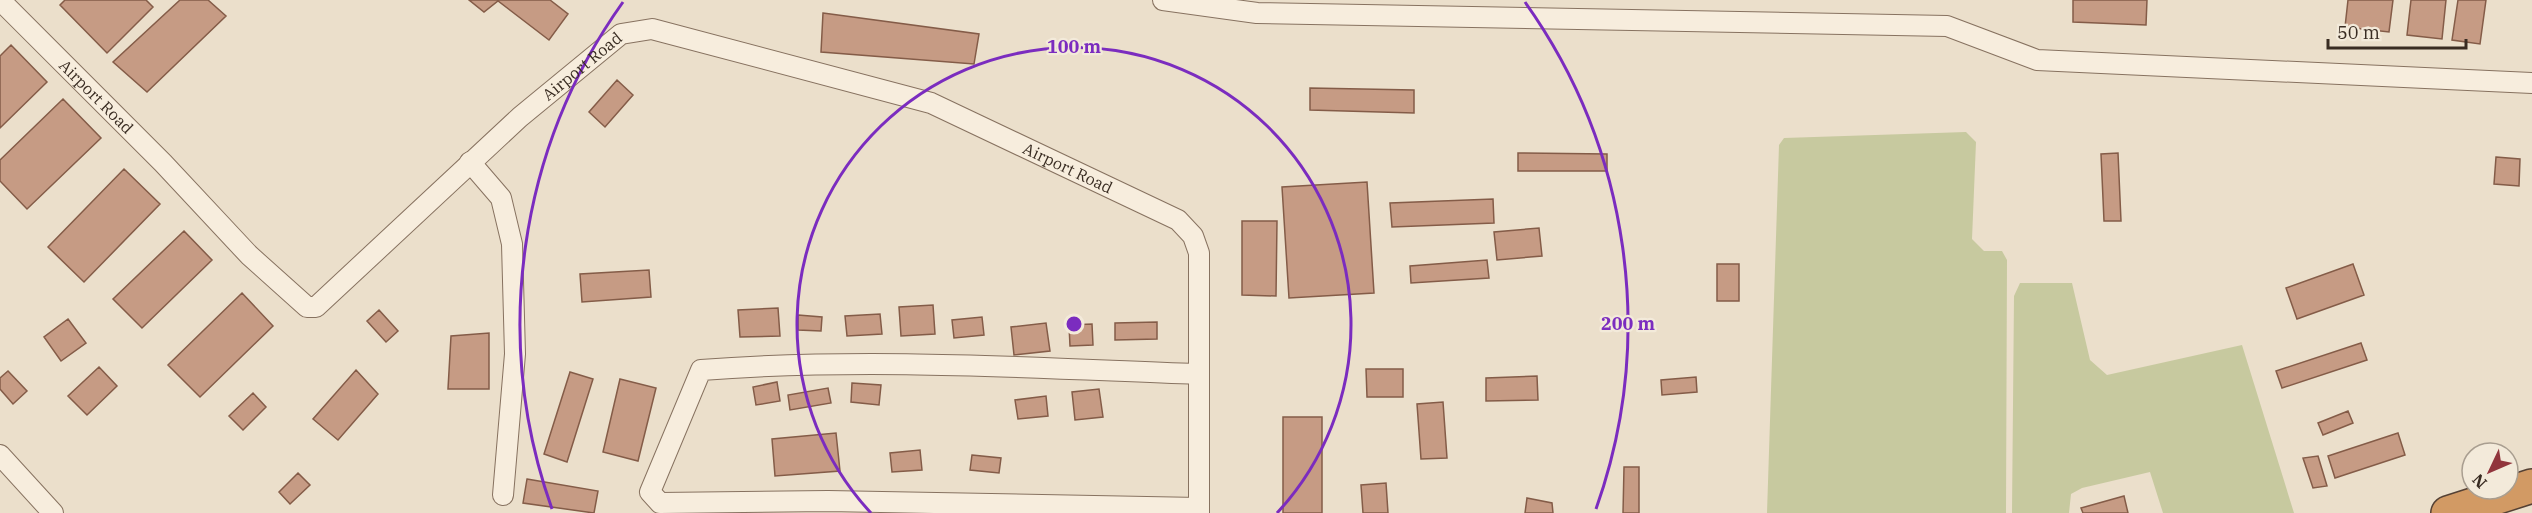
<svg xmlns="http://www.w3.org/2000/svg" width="2532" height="513" viewBox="0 0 2532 513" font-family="'IBM Plex Serif',serif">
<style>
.green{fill:#c7c99f}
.building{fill:#c69b84;stroke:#845c48;stroke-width:1.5}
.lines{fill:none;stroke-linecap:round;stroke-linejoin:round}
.street-casing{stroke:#877260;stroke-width:22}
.highway-casing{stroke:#554134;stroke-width:36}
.street{stroke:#f7eddd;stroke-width:20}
.highway{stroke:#d29a64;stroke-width:33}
.ring{fill:none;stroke:#7b2cbf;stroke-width:3}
.labels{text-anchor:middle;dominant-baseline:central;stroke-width:4.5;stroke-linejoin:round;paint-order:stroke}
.street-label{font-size:16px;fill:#392c22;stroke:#f3eada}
.centre{fill:#7b2cbf;stroke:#f3eada;stroke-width:3}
.ring-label{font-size:18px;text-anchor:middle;font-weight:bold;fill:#7b2cbf;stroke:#f3eada;stroke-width:4.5;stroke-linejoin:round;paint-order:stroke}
</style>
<rect width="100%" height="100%" fill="#ebdfcb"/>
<path class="green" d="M1966 132 1976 142 1972 239 1984 251H2002L2007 260 2006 513H1767L1779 145 1784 138Z
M2020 283H2072L2090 360 2107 375 2242 345 2294 513H2163L2150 472 2082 488 2071 494 2069 513H2012L2014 296Z"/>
<path class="building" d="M65 0H146L153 7 107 53 60 5Z
M180 0H208L226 16 147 92 113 62Z
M469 0H550L568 14 549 40 498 1 484 12Z
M2073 0H2147L2146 25 2073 22Z
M2348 0H2393L2389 32 2345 27Z
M2411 0H2446L2442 39 2407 35Z
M2458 0H2486L2480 44 2452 40Z
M823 13 979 34 974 64 821 52Z
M11 45 47 82 0 128V56Z
M617 80 633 95 605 127 589 112Z
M1310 88 1414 90V113L1310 110Z
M63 99 101 138 27 209 0 181V160Z
M1518 153 1607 154V171H1518Z
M2118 153 2121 221H2104L2101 154Z
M2496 157 2520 159 2519 186 2494 184Z
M124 169 160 204 84 282 48 247Z
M1367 182 1374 293 1289 298 1282 187Z
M1493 199 1494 223 1392 227 1390 203Z
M1242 221H1277L1276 296 1242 295Z
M1539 228 1542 256 1497 260 1494 232Z
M184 231 212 260 142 328 113 299Z
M1487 260 1489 278 1411 283 1410 266Z
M1717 264H1739V301H1717Z
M2353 264 2364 295 2297 319 2286 288Z
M649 270 651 297 582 302 580 274Z
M242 293 273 326 200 397 168 365Z
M933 305 935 334 901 336 899 307Z
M778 308 780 336 740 337 738 310Z
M379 310 398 331 386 342 367 321Z
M880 314 882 334 847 336 845 316Z
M798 315 822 317 821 331 798 330Z
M982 317 984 335 954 338 952 320Z
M68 319 86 343 61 361 44 337Z
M1157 322V339L1115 340V323Z
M1046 323 1050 351 1014 355 1011 327Z
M1092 324 1093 345 1070 346 1069 325Z
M489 333V389H448L451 336Z
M2361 343 2367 360 2282 388 2276 371Z
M99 367 117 386 87 415 68 396Z
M1366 369H1403V397H1367Z
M356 370 378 394 338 440 313 419Z
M8 371 27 391 13 404 0 389V378Z
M570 372 593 379 567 462 544 454Z
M1537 376 1538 400 1486 401V378Z
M1696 377 1697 392 1662 395 1661 380Z
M620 379 656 388 638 461 603 452Z
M777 382 780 401 756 405 753 387Z
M852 383 881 385 879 405 851 402Z
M828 388 831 403 790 410 788 395Z
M1099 389 1103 417 1075 420 1072 392Z
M253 393 266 407 243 430 229 416Z
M1046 396 1048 416 1018 419 1015 400Z
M1443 402 1447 458 1421 459 1417 404Z
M2348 411 2353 423 2323 435 2318 423Z
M1283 417H1322V513H1283Z
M836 433 840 471 775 476 772 439Z
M2398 433 2405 455 2335 478 2328 456Z
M920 450 922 470 892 472 890 453Z
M972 455 1001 458 999 473 970 470Z
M2318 456 2327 486 2313 488 2303 458Z
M1624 467H1639V513H1623Z
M298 473 310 485 290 504 279 492Z
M527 479 598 491 594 513 523 503Z
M1386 483 1388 513H1363L1361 485Z
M2124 496 2128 513H2083L2081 508Z
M1527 498 1552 503 1553 513H1525Z"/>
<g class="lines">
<defs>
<g id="street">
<path d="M1163 0 1257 13 1947 26 2037 60 2532 83"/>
<path id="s1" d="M1 1 163 163 249 255 307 307H316L520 117 621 34 652 29 931 103 1178 220 1193 236 1199 253V513"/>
<path d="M470 162 501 198 512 244 515 354 503 495"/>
<path d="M1197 374C1032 368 866 357 701 370L650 492 660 503 828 501 1199 508"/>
<path d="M0 455 53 513"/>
</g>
<path id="highway" d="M2448 513 2532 486"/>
</defs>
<use href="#street" class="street-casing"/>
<use href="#highway" class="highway-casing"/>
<use href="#street" class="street"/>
<use href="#highway" class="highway"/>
</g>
<g class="ring">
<path d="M871 513A277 277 0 1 1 1277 513"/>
<path d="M552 509A554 554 0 0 1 623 2M1525 2A554 554 0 0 1 1596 509"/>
</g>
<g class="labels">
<g class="street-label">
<text stroke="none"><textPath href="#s1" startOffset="801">Airport Road</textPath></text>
<text stroke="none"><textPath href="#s1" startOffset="135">Airport Road</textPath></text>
<text stroke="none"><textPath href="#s1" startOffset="1323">Airport Road</textPath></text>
</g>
</g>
<circle cx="1074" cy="324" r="9" class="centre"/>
<g class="ring-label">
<text x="1074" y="53">100 m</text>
<text x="1628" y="330">200 m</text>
</g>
<g transform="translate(2490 471) rotate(226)"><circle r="28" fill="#f3eada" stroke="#a99e90" stroke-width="1.5"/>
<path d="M0-4.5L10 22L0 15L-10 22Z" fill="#91353c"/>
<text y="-9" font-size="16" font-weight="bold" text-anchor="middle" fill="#392c22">N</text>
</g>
<path d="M2328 39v9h138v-9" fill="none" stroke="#392c22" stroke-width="3"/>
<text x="2337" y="39" font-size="18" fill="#392c22" stroke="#f3eada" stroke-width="4.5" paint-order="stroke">50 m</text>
</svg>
